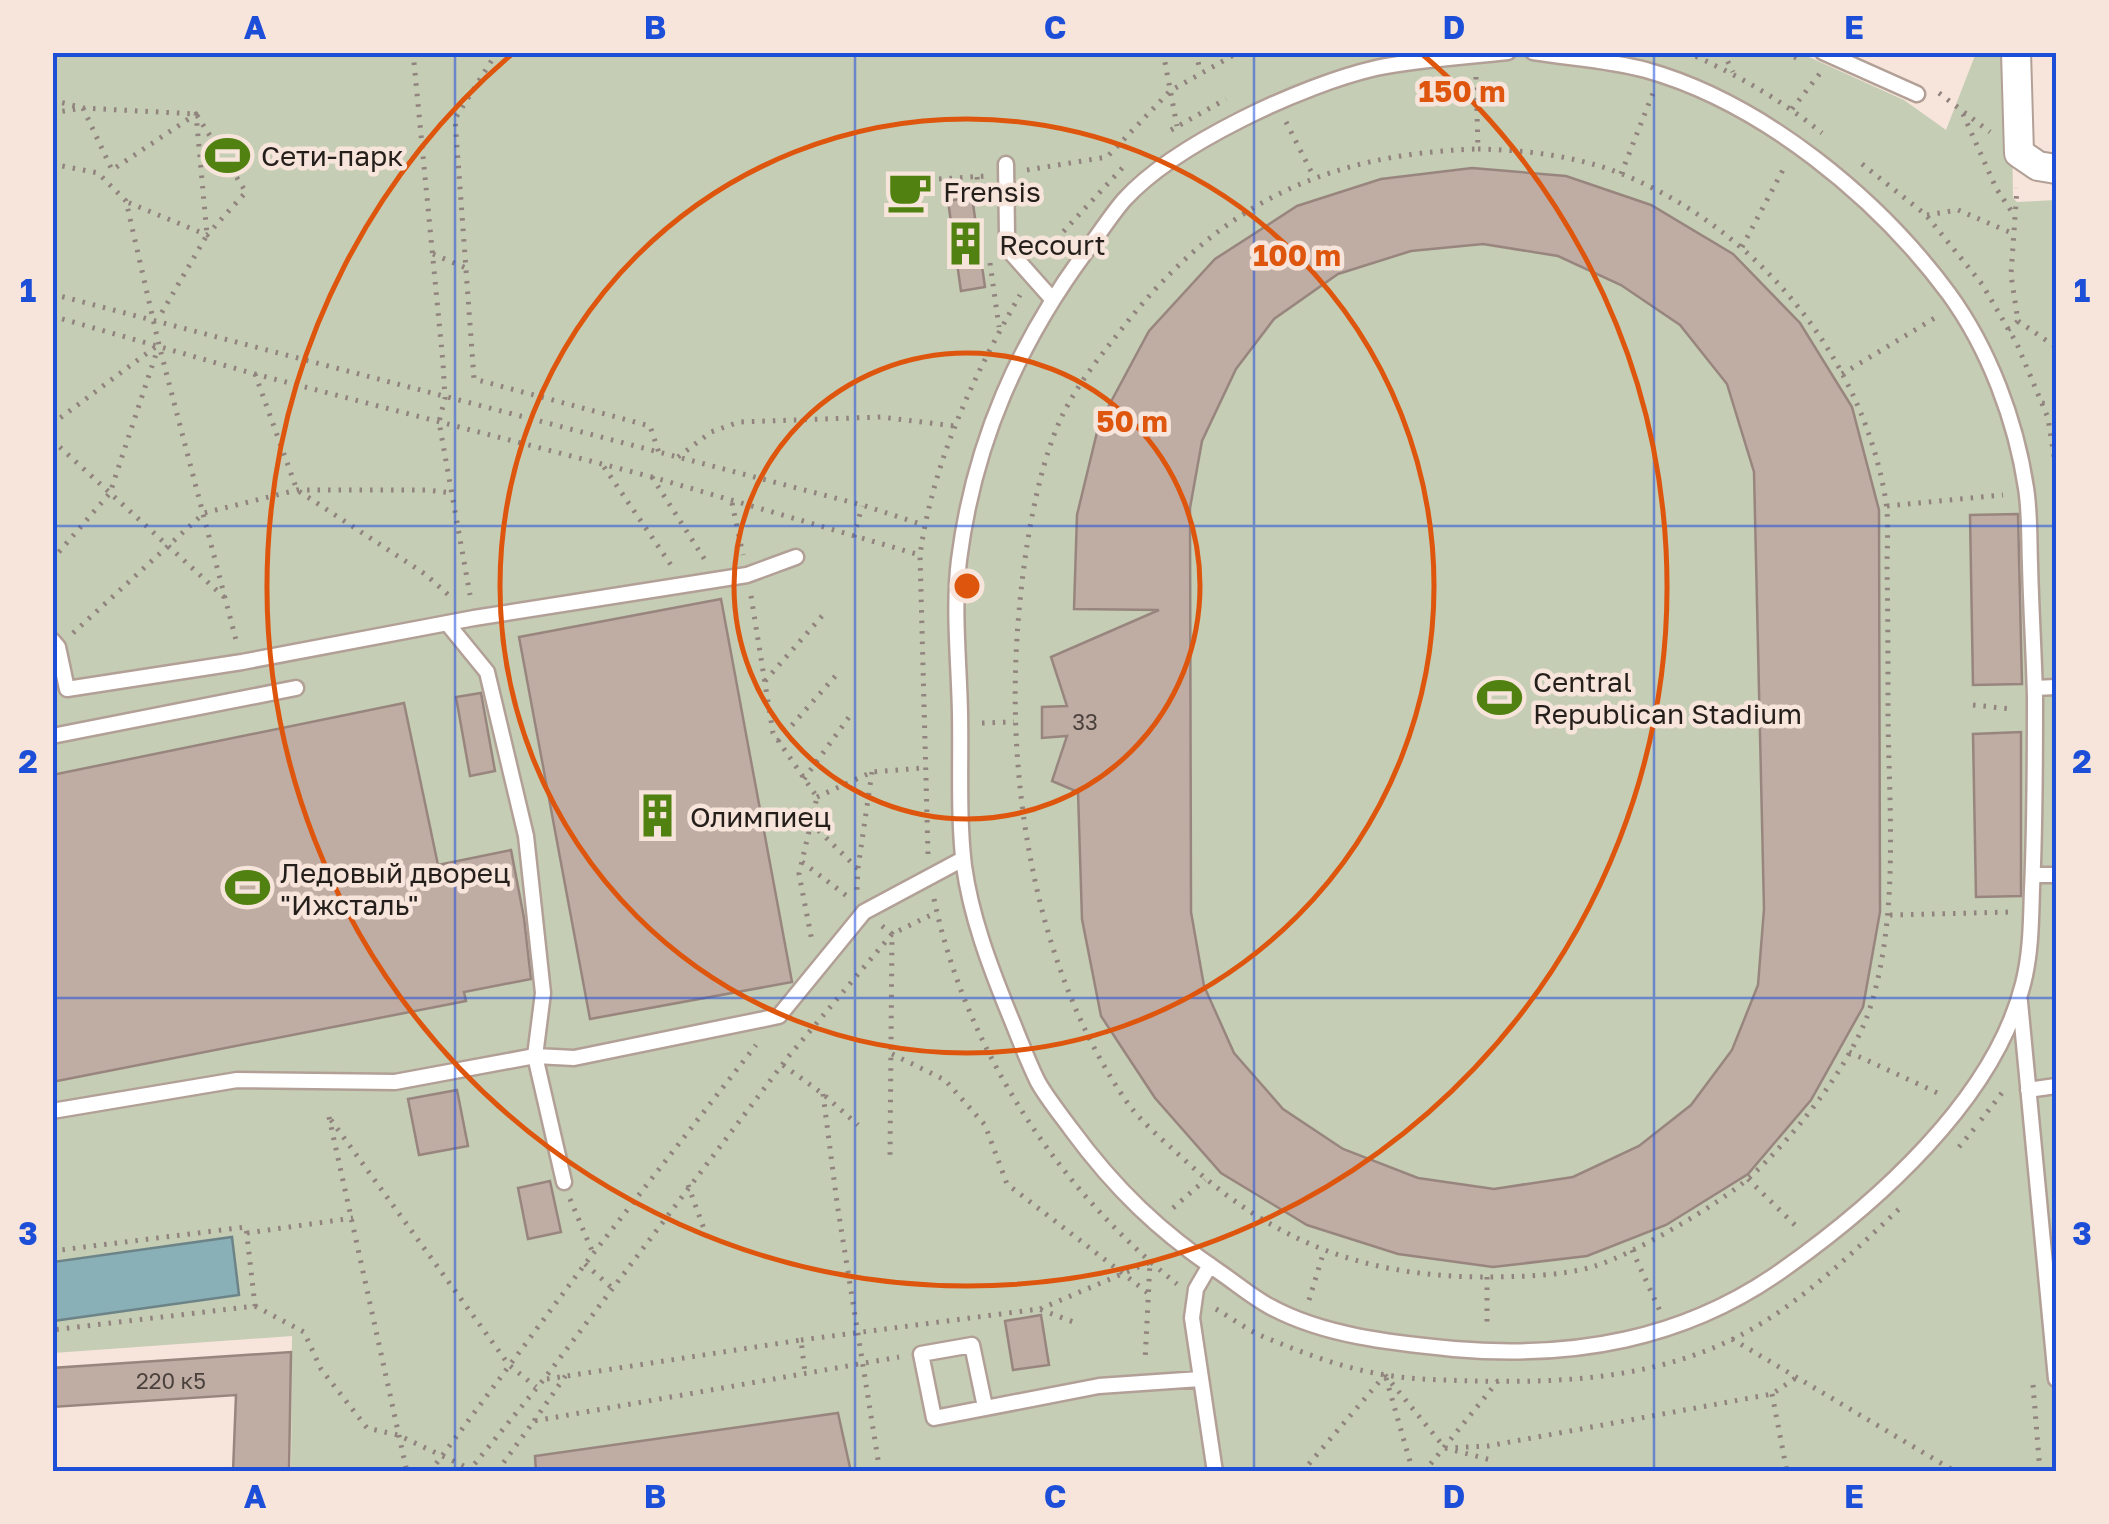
<svg xmlns="http://www.w3.org/2000/svg" width="2109" height="1524" viewBox="0 0 2109 1524" font-family="'Golos Text',sans-serif">
<style>
.green{fill:#c5cdb5}
.water{fill:#8ab0b7;stroke:#6c8488;stroke-width:2.5}
.building{fill:#bfada4;stroke:#98867e;stroke-width:2.5;fill-rule:evenodd}
.lines{fill:none;stroke-linecap:round;stroke-linejoin:round}
.lane-casing{stroke:#b2a097;stroke-width:19}
.street-casing{stroke:#b2a097;stroke-width:32}
.path{stroke:#91847e;stroke-width:5;stroke-dasharray:2.5 8;stroke-linecap:butt}
.lane{stroke:#fff;stroke-width:14}
.street{stroke:#fff;stroke-width:28}
.grid{fill:none;stroke:#1d4ed8;stroke-width:2.5;stroke-opacity:0.55}
.ring{fill:none;stroke:#de560d;stroke-width:5}
.labels{text-anchor:middle;dominant-baseline:central;stroke-width:9;stroke-linejoin:round;paint-order:stroke}
.number-label{font-size:22px;fill:#4c423d}
.poi-label{font-size:28px;fill:#251f1b;stroke:#f7e4db;text-anchor:start}
.centre{fill:#de560d;stroke:#f7e4db;stroke-width:5}
.ring-label{font-size:30px;text-anchor:middle;font-weight:bold;fill:#de560d;stroke:#f7e4db;stroke-width:9;stroke-linejoin:round;paint-order:stroke}
.neatline{fill:none;stroke:#1d4ed8;stroke-width:4}
.grid-label{font-size:32px;text-anchor:middle;font-weight:bold;fill:#1d4ed8}
</style>
<rect width="100%" height="100%" fill="#f7e4db"/>
<path class="green" d="M1798 52 1904 100 1946 130 1976 53H2011L2013 198 2017 202 2056 200V1074L2054 1071 2056 1471H291L292 1336 53 1353 52 53Z"/>
<path class="water" d="M232 1237 239 1295 53 1321V1262Z"/>
<path class="building" d="M1472 168 1566 176 1651 205 1733 254 1800 323 1852 407 1879 510 1880 912 1863 1007 1811 1100 1748 1174 1666 1225 1587 1256 1493 1267 1398 1254 1307 1225 1221 1173 1155 1098 1101 1016 1082 919 1078 792 1052 781 1067 736 1042 738V707L1067 706 1051 657 1159 610 1074 609 1077 515 1099 424 1149 331 1215 259 1297 206 1381 179ZM1483 244 1558 256 1621 285 1680 325 1727 384 1754 472 1764 909 1758 985 1732 1050 1691 1105 1639 1146 1573 1177 1494 1189 1418 1178 1343 1149 1283 1109 1234 1053 1204 986 1191 912 1190 508 1202 441 1236 369 1274 319 1338 274 1411 251Z
M972 197 985 287 961 291 948 201Z
M2018 514 2022 684 1973 685 1970 515Z
M721 599 792 982 590 1019 519 637Z
M481 693 495 771 470 776 456 697Z
M404 703 438 865 511 850 524 918 531 979 464 992 466 1001 52 1082V775Z
M2021 732V896L1976 897 1973 734Z
M457 1090 468 1146 419 1155 408 1099Z
M550 1181 561 1232 528 1239 518 1188Z
M1041 1315 1049 1365 1013 1370 1005 1321Z
M291 1352 289 1472H233L236 1395 52 1407V1368Z
M838 1413 851 1472H536L535 1456Z"/>
<g class="lines">
<defs>
<path id="lane" d="M1508 52C1464 57 1419 59 1376 68 1302 85 1175 144 1124 200 1112 214 1101 231 1090 246 1019 341 974 442 959 560 953 609 959 663 960 713 961 763 958 816 964 866 971 916 989 964 1008 1011 1018 1035 1027 1060 1038 1082 1047 1098 1060 1114 1071 1129 1115 1189 1160 1232 1221 1273 1237 1284 1252 1297 1269 1306 1323 1336 1393 1343 1454 1349 1572 1359 1683 1340 1781 1271 1875 1205 1994 1100 2023 984 2031 953 2031 921 2032 889 2035 826 2035 762 2035 698 2034 653 2031 609 2030 564 2029 539 2030 513 2026 488 2016 421 1989 349 1949 294 1878 198 1763 103 1646 70 1610 60 1570 58 1533 52
M1823 52 1917 94
M1006 164 1007 235 1013 255 1053 300
M447 623 487 672 526 836 543 993 535 1056 564 1182
M52 640 58 647 67 689 242 662 474 618 747 575 796 557
M2035 688 2056 687
M52 736 296 688
M2033 875H2056
M2020 1002 2056 1379
M2028 1090 2056 1086
M52 1111 237 1080 395 1082 535 1056 574 1058 779 1016 864 912 963 859
M1210 1265 1196 1289 1192 1318 1215 1472
M985 1407 972 1345 921 1354 934 1418 1099 1386 1200 1379"/>
<path id="street" d="M2016 52 2019 153 2038 166 2056 169"/>
</defs>
<use href="#lane" class="lane-casing"/>
<use href="#street" class="street-casing"/>
<path class="path" d="M413 52 443 363 445 398 439 422 470 595
M497 52 455 119 474 379 650 426 659 453
M1163 52 1177 126
M1196 52 1200 71
M1686 52C1736 74 1780 99 1822 133
M1723 52 1733 72
M1785 52 1802 61
M1476 77 1478 149
M1939 93 1990 132
M52 100 83 108 196 114 246 192 207 235 127 202
M1792 109 1821 72
M52 113 83 108 112 170 196 114 207 235 158 319
M1963 114 1996 188 2014 215
M1286 122 1314 177
M1171 130 1226 99
M1478 149C1526 150 1577 156 1622 174 1757 229 1863 357 1886 502 1889 523 1887 546 1887 567 1888 616 1888 665 1888 714 1889 810 1899 912 1871 1005 1854 1062 1794 1137 1750 1177 1720 1204 1634 1254 1595 1266 1565 1276 1514 1277 1482 1277 1356 1276 1266 1238 1175 1151 1159 1137 1142 1122 1129 1105 1038 976 1007 793 1017 638 1021 573 1034 475 1062 416 1076 387 1097 360 1117 335 1214 208 1319 154 1478 149Z
M52 164 98 173 126 201 159 345 236 640
M1862 164 1926 215 1982 284 2017 344 2048 418 2056 469
M1027 170 1107 157 1170 91 1239 52
M1621 174 1653 93
M977 177 981 208
M939 179 986 176
M1927 215 1958 210 2014 234
M1742 247 1785 166
M433 254 466 268
M1045 257 1062 233 1126 164
M990 263 999 327
M52 294 862 505 924 525
M52 316 255 374 652 477 920 555
M2018 321 2056 347
M2008 330 2018 321 2011 275 2017 188
M255 374 297 490 425 574 453 599
M1842 374 1938 316
M2042 403 2056 406
M52 424 158 345
M52 440 224 597
M678 457 711 432 739 422 881 417 954 426
M604 467 671 565
M652 477 705 560
M732 503 743 555
M1887 506 2003 495
M854 537 862 506
M52 560 110 493 158 348
M751 596 773 733 817 797 799 874 812 941
M73 633 204 513 297 490H426L452 493
M765 681 822 616
M1973 705 2012 709
M982 723 1014 722
M778 741 838 673
M804 779 852 713
M817 797 872 772 923 768
M811 823 858 869 857 890
M928 854 920 555C933 462 973 376 1020 295
M802 862 847 896
M858 868 872 772
M934 899C966 1050 1058 1189 1177 1284
M1890 915 2012 912
M882 926 892 934 890 1155
M1849 1052 1942 1095
M892 1054 945 1080 985 1125 1007 1184 1148 1293
M783 1065 823 1094 858 1125
M823 1094 837 1203 880 1472
M329 1117 407 1472
M331 1120 509 1365 536 1387
M1981 1120 2005 1089
M1959 1147 1974 1129
M1748 1179 1799 1229
M688 1185 708 1240
M570 1199 593 1253
M1173 1208 1205 1180
M247 1233 353 1218
M1632 1250 1660 1311
M52 1251 246 1227 255 1306 52 1330
M585 1264 612 1288
M1487 1277V1329
M1309 1300 1324 1251
M255 1306 304 1332 321 1369 367 1428 398 1435 470 1469
M1040 1309 1150 1262 1145 1361
M1216 1309C1233 1319 1250 1332 1269 1339 1306 1354 1346 1369 1386 1375 1416 1380 1447 1380 1477 1381 1564 1383 1651 1378 1731 1340 1795 1309 1848 1257 1899 1209
M1732 1339 1956 1472
M801 1340 1039 1309 1076 1323
M1385 1375 1445 1448 1491 1460
M1386 1378 1413 1472
M547 1379 801 1340 805 1373
M2033 1385 2040 1472
M1772 1394 1787 1472
M534 1421 566 1375
M1445 1448 1488 1446 1772 1394 1797 1377
M430 1472 585 1264 756 1045
M468 1472 544 1379 788 1057 892 934 937 912
M502 1472 501 1466 534 1421 899 1357
M1302 1472 1385 1375
M1424 1472 1498 1381"/>
<use href="#lane" class="lane"/>
<use href="#street" class="street"/>
</g>
<path class="grid" d="M455 52V1472M855 52V1472M1254 52V1472M1654 52V1472M52 526H2056M52 998H2056"/>
<g class="ring">
<circle cx="967" cy="586" r="233"/>
<circle cx="967" cy="586" r="467"/>
<path d="M1422 54A700 700 0 1 1 512 54"/>
</g>
<defs>
<symbol id="stadium-bare" viewBox="-9 -9 18 18"><path d="M0-5a6.5 5 0 1 0 0 10a6.5 5 0 1 0 0-10ZM-3.5-1.8h7v3.6h-7Z" fill="#518111" stroke="#f7e4db" stroke-width="2.5" paint-order="stroke"/></symbol>
<symbol id="cafe-bare" viewBox="-9 -9 18 18"><path d="M-5.5-4.5H6V0H3Q3 3.5 0 3.5H-2.5Q-5.5 3.5-5.5 0ZM3-3.2v2h1.7v-2ZM-6 4.5H4V6H-6Z" fill="#518111" stroke="#f7e4db" stroke-width="2.5" paint-order="stroke"/></symbol>
<symbol id="building-bare" viewBox="-9 -9 18 18"><path d="M-4-6H4V6H1V3H-1V6H-4ZM-2.5-4.3h1.7v1.8h-1.7ZM.8-4.3h1.7v1.8H.8ZM-2.5-1h1.7V.8h-1.7ZM.8-1h1.7V.8H.8Z" fill="#518111" stroke="#f7e4db" stroke-width="2.5" paint-order="stroke"/></symbol>
</defs>
<g fill-rule="evenodd">
<use href="#stadium-bare" x="196" y="124" width="63" height="63"/>
<use href="#cafe-bare" x="878" y="160" width="63" height="63"/>
<use href="#building-bare" x="934" y="212" width="63" height="63"/>
<use href="#stadium-bare" x="1468" y="666" width="63" height="63"/>
<use href="#building-bare" x="626" y="784" width="63" height="63"/>
<use href="#stadium-bare" x="216" y="856" width="63" height="63"/>
</g>
<g class="labels">
<g class="number-label">
<text x="1085" y="721">33</text>
<text x="171" y="1380">220 к5</text>
</g>
<g class="poi-label">
<text x="261" y="155">Сети-парк</text>
<text x="943" y="191">Frensis</text>
<text x="999" y="244">Recourt</text>
<text x="1533" y="681">Central<tspan x="1533" dy="32">Republican Stadium</tspan></text>
<text x="690" y="816">Олимпиец</text>
<text x="280" y="872">Ледовый дворец<tspan x="280" dy="32">"Ижсталь"</tspan></text>
</g>
</g>
<circle cx="967" cy="586" r="15" class="centre"/>
<g class="ring-label">
<text x="1462" y="102">150 m</text>
<text x="1297" y="266">100 m</text>
<text x="1132" y="432">50 m</text>
</g>
<rect width="2109" height="1524" fill="none" stroke="#f7e4db" stroke-width="110"/>
<rect x="55" y="55" width="1999" height="1414" class="neatline"/>
<g class="grid-label">
<text x="255" y="39">A</text>
<text x="655" y="39">B</text>
<text x="1055" y="39">C</text>
<text x="1454" y="39">D</text>
<text x="1854" y="39">E</text>
<text x="28" y="302">1</text>
<text x="2082" y="302">1</text>
<text x="28" y="773">2</text>
<text x="2082" y="773">2</text>
<text x="28" y="1245">3</text>
<text x="2082" y="1245">3</text>
<text x="255" y="1508">A</text>
<text x="655" y="1508">B</text>
<text x="1055" y="1508">C</text>
<text x="1454" y="1508">D</text>
<text x="1854" y="1508">E</text>
</g>
</svg>
